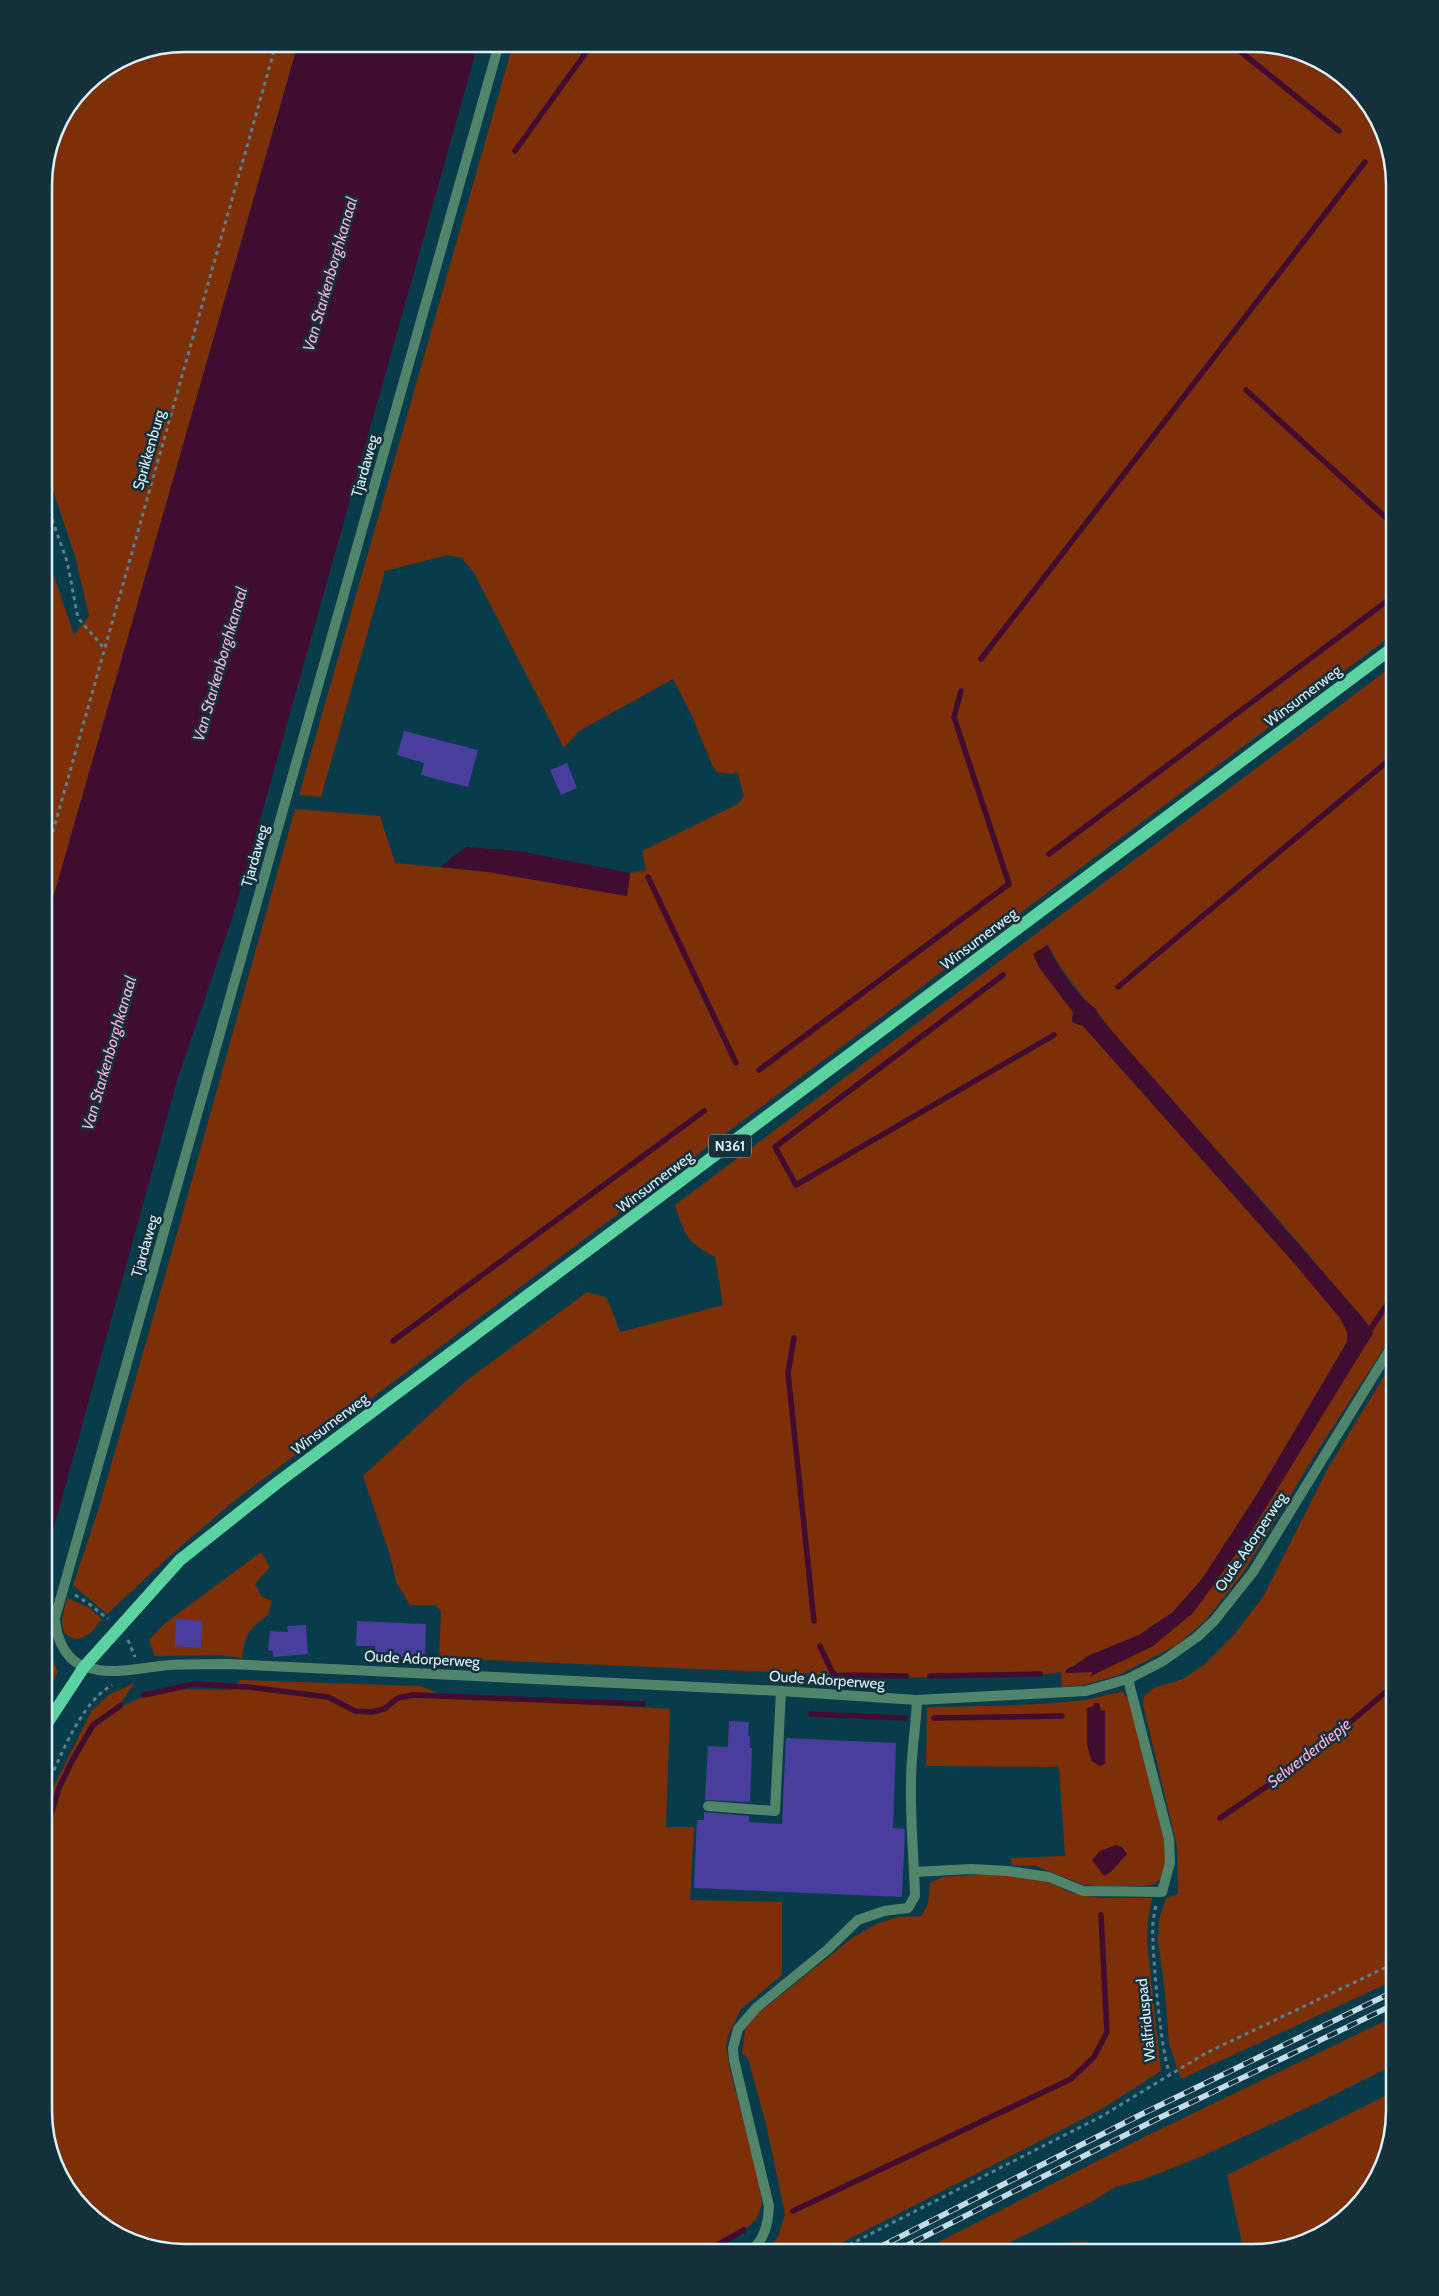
<svg xmlns="http://www.w3.org/2000/svg" width="1439" height="2296" viewBox="0 0 1439 2296" font-family="Cabin,sans-serif">
<style>
.green{fill:#7d3007;fill-rule:evenodd}
.water{fill:#400c30}
.lines{fill:none;stroke-linecap:round;stroke-linejoin:round}
.stream{stroke:#400c30;stroke-width:5.5}
.building{fill:#493e9e}
.path{stroke:#57818e;stroke-width:3;stroke-dasharray:4 4;stroke-linecap:butt}
.lane{stroke:#50856c;stroke-width:10}
.street{stroke:#50856c;stroke-width:10}
.primary{stroke:#5dd2a1;stroke-width:12}
.rail-casing{stroke:#c2dde8;stroke-width:5.5}
.rail{stroke:#14303a;stroke-width:4;stroke-dasharray:11;stroke-linecap:butt}
.labels{text-anchor:middle;dominant-baseline:central;stroke-width:5;stroke-linejoin:round;paint-order:stroke}
.shield{fill:#14303a;stroke:#9fb8c2;stroke-width:1}
.shield-label{font-size:14px;font-weight:bold;fill:#daf2fc}
.street-label{font-size:15px;fill:#daf2fc;stroke:#14303a}
.water-label{font-size:16px;font-style:italic;fill:#feafde;stroke:#14303a}
.rim{fill:none;stroke:#daf2fc;stroke-width:2.5}
</style>
<rect width="100%" height="100%" fill="#083c4b"/>
<path class="green" d="M186 44H298L44 930V547L74 635 89 616 75 556 44 463V177L55 131 86 85 132 54Z
M513 44H1263L1332 68 1380 123 1395 186V633L234 1501 172 1554 107 1614 73 1585 98 1511 178 1230 295 809 380 816 395 863 489 872 627 896 630 873 646 870 642 851 738 804 744 796 737 772 731 774 717 772 712 765 692 716 673 679 579 731 564 748 474 573 462 558 448 555 385 571 321 797 299 795Z
M1395 664V1331L1315 1455 1243 1573 1206 1620 1177 1645 1119 1675 1084 1685 1062 1687 1061 1672 1022 1677H890L439 1658 441 1611 435 1605H410L396 1582 390 1555 363 1476 467 1380 587 1292 607 1298 620 1332 723 1305 715 1257C686 1242 685 1235 675 1205ZM1048 945 1059 965 1088 1004 1094 1007 1113 1033 1277 1218 1371 1328 1370 1339 1358 1355 1246 1540 1153 1646 1092 1675V1672L1065 1673 1067 1669 1074 1666 1088 1656 1139 1635 1173 1612 1202 1579 1258 1493 1347 1342 1348 1332 1340 1318 1295 1264 1083 1026 1072 1022 1073 1012 1039 967 1034 954Z
M1395 1358V1980L1181 2079 1169 2044 1165 1992 1158 1941 1159 1920 1166 1898 1178 1894 1177 1846 1143 1705 1144 1696 1154 1688 1183 1679 1205 1664 1233 1636 1263 1597 1328 1468Z
M261 1552 270 1567 255 1584 261 1596 272 1601 268 1615C249 1628 245 1634 242 1658L219 1655 155 1656 149 1640 164 1624Z
M67 1598 88 1607 102 1619 91 1633 79 1639C54 1637 63 1616 67 1598Z
M44 1626 51 1657 58 1672 44 1698Z
M240 1680 420 1686 445 1696 670 1709 666 1827H694L690 1900 782 1902V1975L741 2009 728 2036 726 2046 730 2070 759 2180 762 2205 756 2220 745 2229 703 2252H177L107 2228 59 2173 44 2110V1806L92 1710 110 1694 135 1683 116 1709 153 1692 187 1689 232 1690Z
M1123 1692 1131 1704 1162 1828 1167 1855 1162 1877 1155 1884 1144 1886H1096L1081 1884 1036 1866 1012 1865 1011 1858 1065 1856 1059 1767 926 1766 927 1707C980 1706 1033 1706 1085 1700 1098 1698 1110 1693 1123 1692ZM1091 1706 1101 1711 1105 1710V1763Z
M984 1874 1021 1876 1046 1881 1072 1893 1100 1898H1152L1148 1920 1147 1941 1161 2071 1102 2109 824 2252H764L778 2237 785 2214 766 2124 749 2062 746 2056 742 2054 745 2030 751 2019 852 1938 878 1923 899 1917 921 1916 928 1904 930 1883 942 1877Z
M1395 2016V2064L1315 2104 1200 2157 1142 2180 1115 2187 1091 2202 990 2252H919L1146 2136Z
M1395 2091V2110L1371 2189 1316 2237 1253 2252H1244L1227 2175Z
M1086 2241 1095 2252H1045L1062 2243Z"/>
<path class="water" d="M298 44H478L233 916 178 1077 44 1563V930Z
M466 847 519 851 630 873 627 896 489 872 440 867Z
M1047 945C1059 968 1075 994 1096 1009L1098 1015 1363 1318 1373 1333 1246 1540 1193 1613 1153 1646 1091 1676 1092 1672 1065 1673 1067 1669 1074 1666 1088 1656 1139 1635 1173 1612 1202 1579 1258 1493 1347 1342V1332L1340 1318 1295 1264 1083 1026 1072 1022 1073 1012 1039 967 1033 954Z
M1094 1703H1099L1101 1711 1105 1710V1764L1100 1766 1091 1761 1087 1743V1708L1093 1706Z
M1116 1845 1122 1847 1127 1854 1111 1872 1104 1876 1092 1860 1100 1851Z"/>
<g class="lines">
<path class="stream" d="M1231 44 1339 131
M515 151 592 44
M1246 390 1395 526
M981 659 1365 162
M1049 854 1395 595
M648 877 736 1063
M1003 975 775 1147 796 1185 1054 1035
M1118 987 1395 755
M759 1070 1009 884 954 717 961 691
M1368 1333 1395 1292
M794 1338 788 1373 814 1621
M393 1341 704 1111
M820 1646 832 1672 836 1675 906 1676
M930 1676 1040 1674
M144 1695 194 1684 248 1687 328 1697 355 1711 371 1712 384 1709 398 1698 413 1695 643 1704
M811 1714 905 1718
M934 1718 1062 1716
M1220 1818 1306 1760 1395 1684
M44 1838 59 1788 72 1761 93 1725 120 1706
M793 2211 1071 2079 1094 2057 1107 2032 1101 1915
M705 2252 744 2230"/>
</g>
<path class="building" d="M404 731 478 750 468 787 421 775 424 763 397 755Z
M567 763 577 788 561 795 550 770Z
M176 1619 202 1621 201 1648 175 1646Z
M357 1621 426 1624 425 1658 375 1657V1646H356Z
M306 1625 308 1654 273 1657V1651L268 1650 270 1631 288 1632 287 1626Z
M729 1721 749 1722 748 1736H750V1748H752L750 1802 705 1800 708 1746 728 1747Z
M786 1738 896 1743 893 1828 905 1829 902 1897 694 1888 697 1820H704V1812L749 1816V1822L782 1824Z"/>
<g class="lines">
<path class="path" d="M44 497 67 561 78 618 104 648
M44 863 276 44
M75 1595 88 1603 108 1619
M128 1640 135 1657
M44 1792C60 1759 79 1704 112 1685
M1156 1906C1153 1917 1152 1929 1153 1940 1153 1961 1162 2061 1170 2073
M835 2252 1102 2116 1206 2053 1395 1963"/>
<path class="lane" d="M708 1806 775 1811 781 1691
M914 1872 971 1869 1008 1871 1049 1877 1083 1891 1162 1892 1170 1863 1169 1839 1128 1679
M750 2252C765 2239 768 2224 769 2206L734 2060 733 2048 738 2029 756 2008 827 1950 858 1920 884 1911 908 1908 915 1896C914 1858 910 1819 911 1781 911 1754 916 1727 917 1700"/>
<path class="street" d="M499 44 55 1618C56 1637 65 1661 86 1667 112 1676 143 1667 170 1665 190 1664 209 1664 228 1664L781 1691 917 1700 1086 1691 1128 1679 1163 1661 1197 1637 1214 1621 1253 1572 1395 1341"/>
<path class="primary" d="M44 1728 84 1667 180 1560 277 1483 1395 646"/>
<defs>
<path id="rail" d="M870 2252 1144 2113 1395 1991
M894 2252 1157 2119 1395 2004"/>
</defs>
<use href="#rail" class="rail-casing"/>
<use href="#rail" class="rail"/>
</g>
<g class="labels">
<rect class="shield" x="709" y="1134.5" width="42" height="23" rx="4"/>
<g class="shield-label">
<text x="730" y="1146">N361</text>
</g>
<g class="street-label">
<text transform="translate(149 450) rotate(-74)">Sprikkenburg</text>
<text transform="translate(365 466) rotate(-74)">Tjardaweg</text>
<text transform="translate(1303 696) rotate(-37)">Winsumerweg</text>
<text transform="translate(255 856) rotate(-74)">Tjardaweg</text>
<text transform="translate(979 939) rotate(-37)">Winsumerweg</text>
<text transform="translate(655 1182) rotate(-37)">Winsumerweg</text>
<text transform="translate(145 1246) rotate(-74)">Tjardaweg</text>
<text transform="translate(330 1424) rotate(-37)">Winsumerweg</text>
<text transform="translate(1251 1542) rotate(-56)">Oude Adorperweg</text>
<text transform="translate(422 1659) rotate(3)">Oude Adorperweg</text>
<text transform="translate(827 1680) rotate(4)">Oude Adorperweg</text>
<text transform="translate(1146 2020) rotate(-96)">Walfriduspad</text>
</g>
<g class="water-label">
<text transform="translate(330 274) rotate(-74)">Van Starkenborghkanaal</text>
<text transform="translate(220 664) rotate(-74)">Van Starkenborghkanaal</text>
<text transform="translate(109 1053) rotate(-74)">Van Starkenborghkanaal</text>
<text transform="translate(1309 1753) rotate(-38)">Selwerderdiepje</text>
</g>
</g>
<path d="M0 0H1439V2296H0ZM185 52H1253A133 133 0 0 1 1386 185V2111A133 133 0 0 1 1253 2244H185A133 133 0 0 1 52 2111V185A133 133 0 0 1 185 52Z" fill="#14303a" fill-rule="evenodd"/>
<path class="rim" d="M185 52H1253A133 133 0 0 1 1386 185V2111A133 133 0 0 1 1253 2244H185A133 133 0 0 1 52 2111V185A133 133 0 0 1 185 52Z"/>
</svg>
